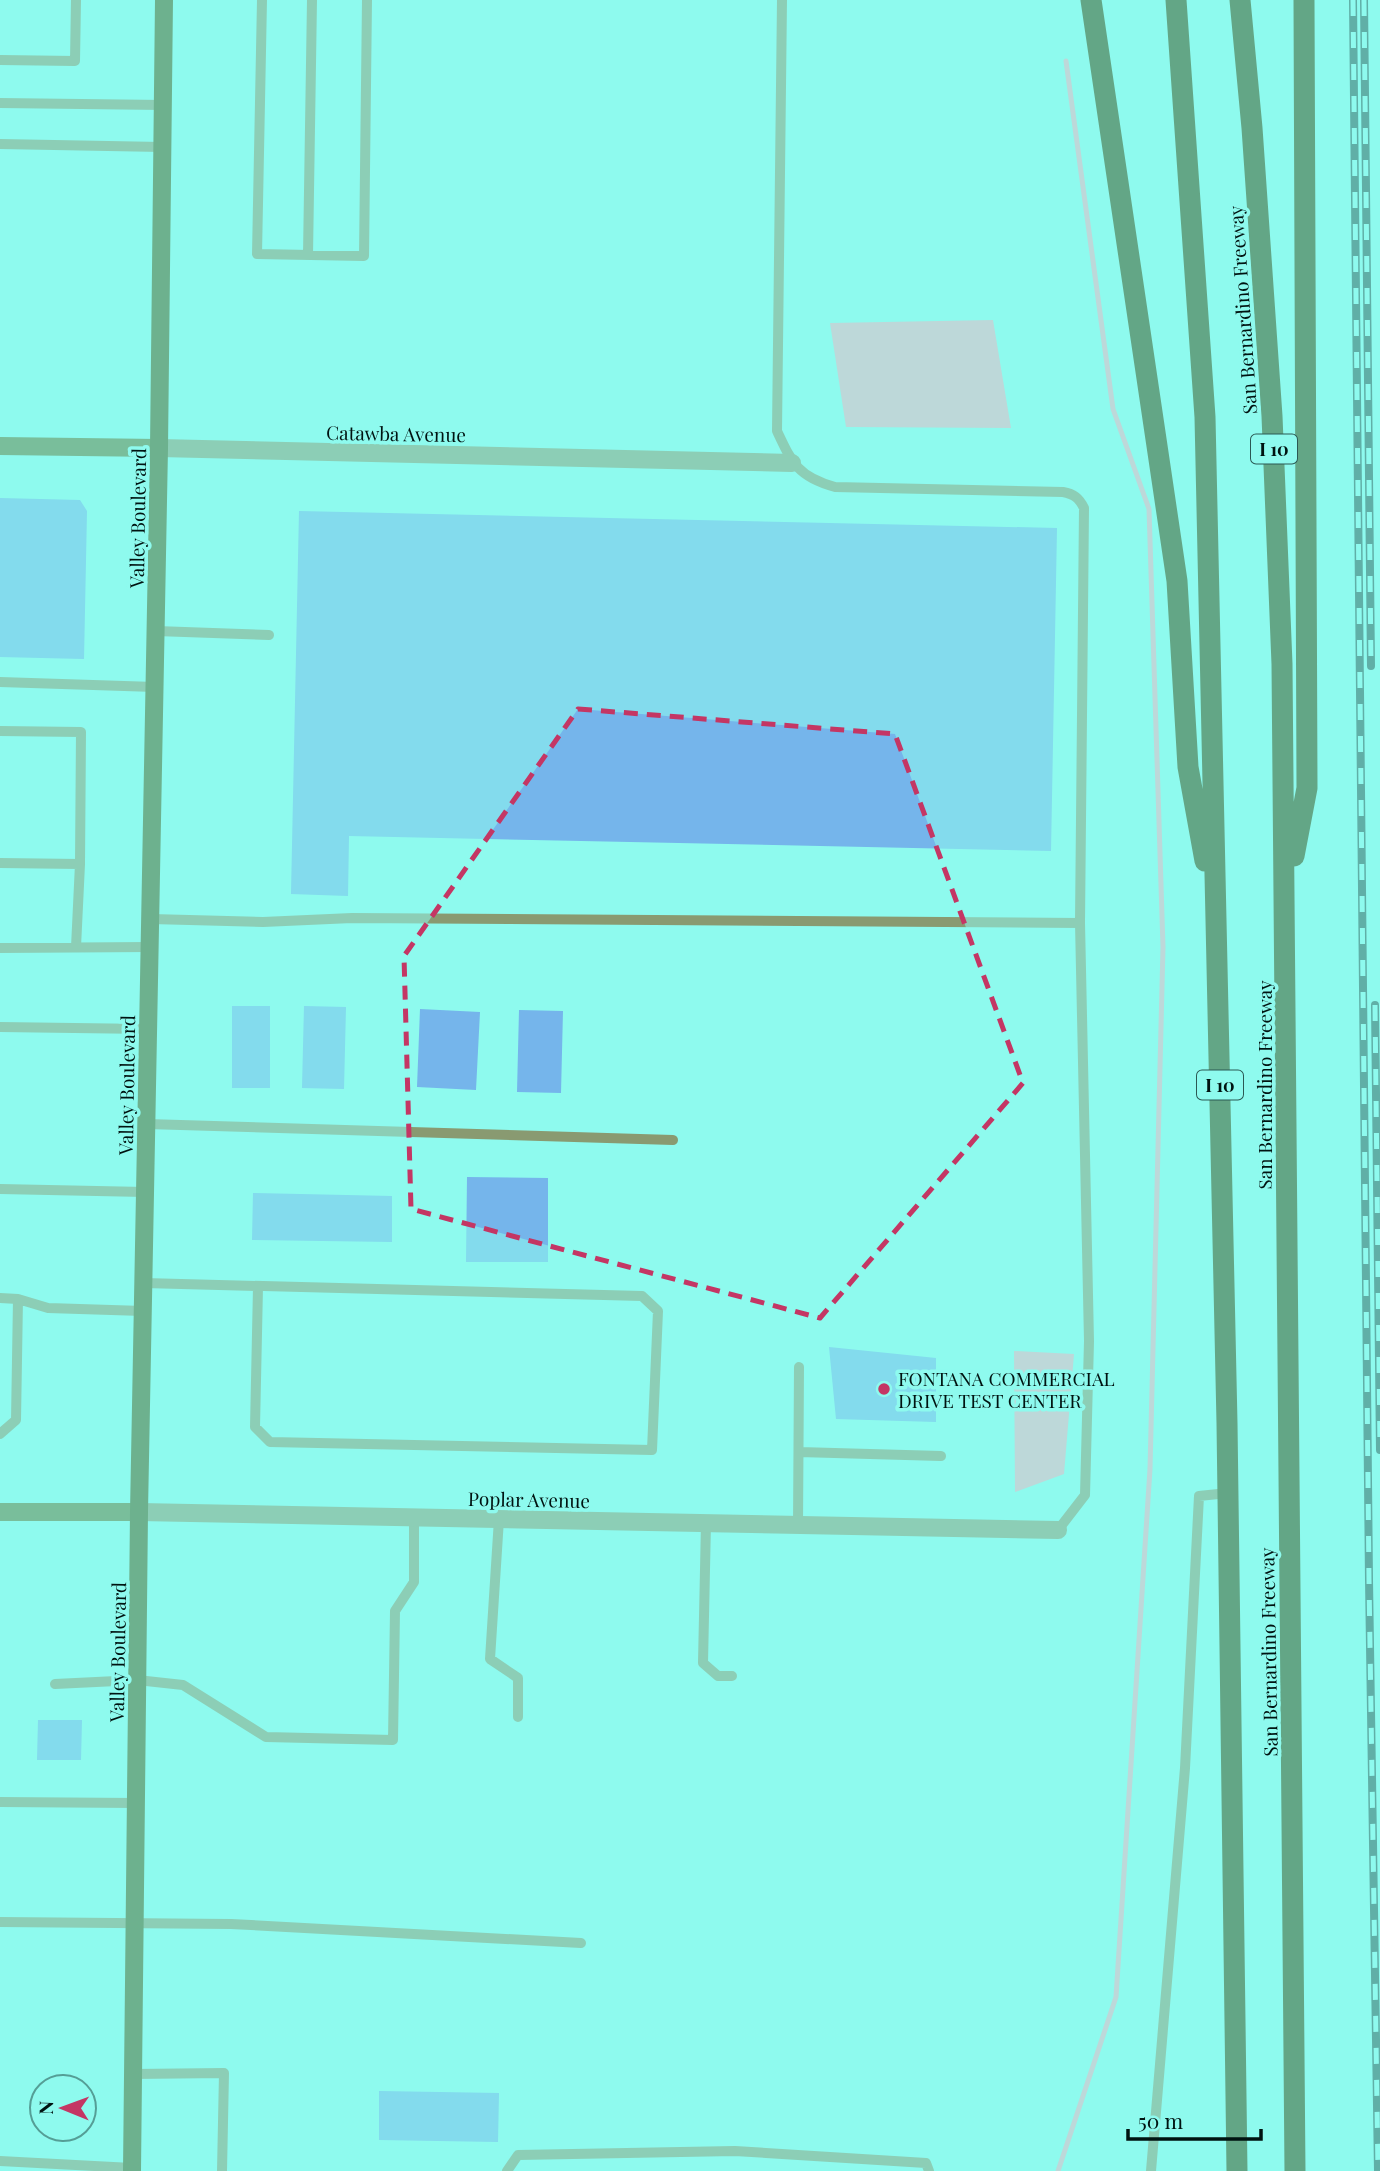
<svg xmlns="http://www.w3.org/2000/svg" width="1380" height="2171" viewBox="0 0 1380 2171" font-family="'Playfair Display',serif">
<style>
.water{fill:#f5b0be}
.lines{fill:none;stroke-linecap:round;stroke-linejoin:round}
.stream{stroke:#f5b0be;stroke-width:5}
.building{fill:#75b5eb}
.lane{stroke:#899a71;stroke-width:10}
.street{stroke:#899a71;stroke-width:18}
.secondary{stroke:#5f7636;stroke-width:18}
.primary{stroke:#455a19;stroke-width:18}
.highway{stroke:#304208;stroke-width:21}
.rail-casing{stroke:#295651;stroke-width:8}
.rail{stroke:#8efaee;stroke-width:5;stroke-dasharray:16;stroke-linecap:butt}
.marked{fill:none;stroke:#c43664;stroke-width:5;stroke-dasharray:14 9;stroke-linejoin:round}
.poi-dot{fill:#c43664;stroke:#8efaee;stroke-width:2.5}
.labels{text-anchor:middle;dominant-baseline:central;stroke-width:7;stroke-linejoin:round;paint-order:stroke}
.shield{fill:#8efaee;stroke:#2b5853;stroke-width:2}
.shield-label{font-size:18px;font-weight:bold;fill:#001311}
.street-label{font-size:19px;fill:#001311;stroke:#8efaee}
.poi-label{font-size:19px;fill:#001311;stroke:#8efaee;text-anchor:start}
</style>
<rect width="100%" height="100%" fill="#8efaee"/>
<path class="water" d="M993 320 1011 428 846 427 830 323Z
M1014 1351 1074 1354 1064 1474 1015 1492Z"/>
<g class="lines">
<path class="stream" d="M1058 2171 1116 1997 1150 1469 1163 947 1149 509 1113 409 1066 61"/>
</g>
<path class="building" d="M0 498 80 500 87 511 84 659 0 657Z
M299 511 1057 528 1051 851 349 836 348 896 291 894Z
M232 1006H270V1088H232Z
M304 1006 346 1007 344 1089 302 1088Z
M420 1009 480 1012 476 1090 417 1087Z
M519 1010 563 1011 561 1093 517 1092Z
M467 1177 548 1178V1262H466Z
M253 1193 392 1196V1242L252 1240Z
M829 1347 936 1358V1422L836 1419Z
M38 1720H82L81 1760H37Z
M379 2091 499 2093 498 2142 379 2140Z"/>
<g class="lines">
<path class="lane" d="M262 0 257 254 364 256 367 0
M782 0 777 431C792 463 798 477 835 487L1063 492C1074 494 1079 498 1084 508L1080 923 1089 1341 1085 1495 1058 1530
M0 60 75 61 76 0
M0 103 163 105
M0 144 162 147
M308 255 312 0
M156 631 269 635
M0 682 155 687
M0 731 81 732 80 864 0 863
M151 919 263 922 352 918 1080 923
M76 947 80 864
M0 948 150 947
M0 1027 148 1029
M147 1124 673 1140
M0 1189 145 1192
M144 1283 642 1296 658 1311 652 1450 270 1442 255 1427 258 1287
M0 1298 18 1299 48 1308 143 1311
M0 1434 16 1420 18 1299
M799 1452 941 1456
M499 1519 490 1659 518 1678V1717
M706 1523 703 1663 718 1676H732
M798 1525 799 1367
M55 1684 137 1680 183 1685 266 1737 393 1740 395 1611 414 1582V1518
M0 1802 136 1803
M0 1922 231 1924 581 1943
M133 2074 224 2073 222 2171
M0 2161 132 2168
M507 2171 518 2155 735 2151 926 2163 929 2171
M1151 2171 1185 1768 1199 1496 1228 1493"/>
<path class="street" d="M159 448 792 463
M139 1512 1058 1530"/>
<path class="secondary" d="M0 446 159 448
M0 1512H139"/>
<path class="primary" d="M132 2171 139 1512 159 448 164 0"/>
<path class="highway" d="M1091 0 1177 581 1188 767 1205 861
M1176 0 1205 417 1227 1423 1237 2171
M1240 0 1252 128 1272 416 1282 664 1295 2171
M1294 856 1307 788 1304 0"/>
<defs>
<path id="rail" d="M1353 0 1369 1580 1378 2171
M1364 0 1371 666
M1375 1005 1380 1450"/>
</defs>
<use href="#rail" class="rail-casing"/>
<use href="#rail" class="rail"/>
</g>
<path d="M0 0H1380V2171H0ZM578 709 895 734 1023 1083 820 1318 411 1209 404 956Z" fill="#8efaee" fill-opacity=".55" fill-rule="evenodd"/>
<path class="marked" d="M578 709 895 734 1023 1083 820 1318 411 1209 404 956Z"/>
<circle class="poi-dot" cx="884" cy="1389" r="7"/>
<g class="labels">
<g class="shield">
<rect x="1251" y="434.5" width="46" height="29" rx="5"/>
<rect x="1197" y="1070.5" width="46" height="29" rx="5"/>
</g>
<g class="shield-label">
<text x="1274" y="449">I 10</text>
<text x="1220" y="1085">I 10</text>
</g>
<g class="street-label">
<text transform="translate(1242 310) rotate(-94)">San Bernardino Freeway</text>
<text transform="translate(396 433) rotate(1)">Catawba Avenue</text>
<text transform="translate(137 518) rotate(-89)">Valley Boulevard</text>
<text transform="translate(126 1085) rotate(-89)">Valley Boulevard</text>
<text transform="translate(1264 1085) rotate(-90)">San Bernardino Freeway</text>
<text transform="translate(529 1499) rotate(1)">Poplar Avenue</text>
<text transform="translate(117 1652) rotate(-89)">Valley Boulevard</text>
<text transform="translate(1268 1652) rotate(-91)">San Bernardino Freeway</text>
</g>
<g class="poi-label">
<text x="898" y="1378">FONTANA COMMERCIAL<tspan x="898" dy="22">DRIVE TEST CENTER</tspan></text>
</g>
</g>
<g transform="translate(63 2108) rotate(271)"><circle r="33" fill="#8efaee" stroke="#559e96" stroke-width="2"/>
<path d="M0-5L12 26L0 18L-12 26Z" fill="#c43664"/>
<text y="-10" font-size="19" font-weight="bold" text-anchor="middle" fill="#001311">N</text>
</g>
<path d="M1128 2129v10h133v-10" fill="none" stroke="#001311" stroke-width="3.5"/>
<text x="1138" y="2129" font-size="21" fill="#001311" stroke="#8efaee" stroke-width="5" paint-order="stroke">50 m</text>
</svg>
